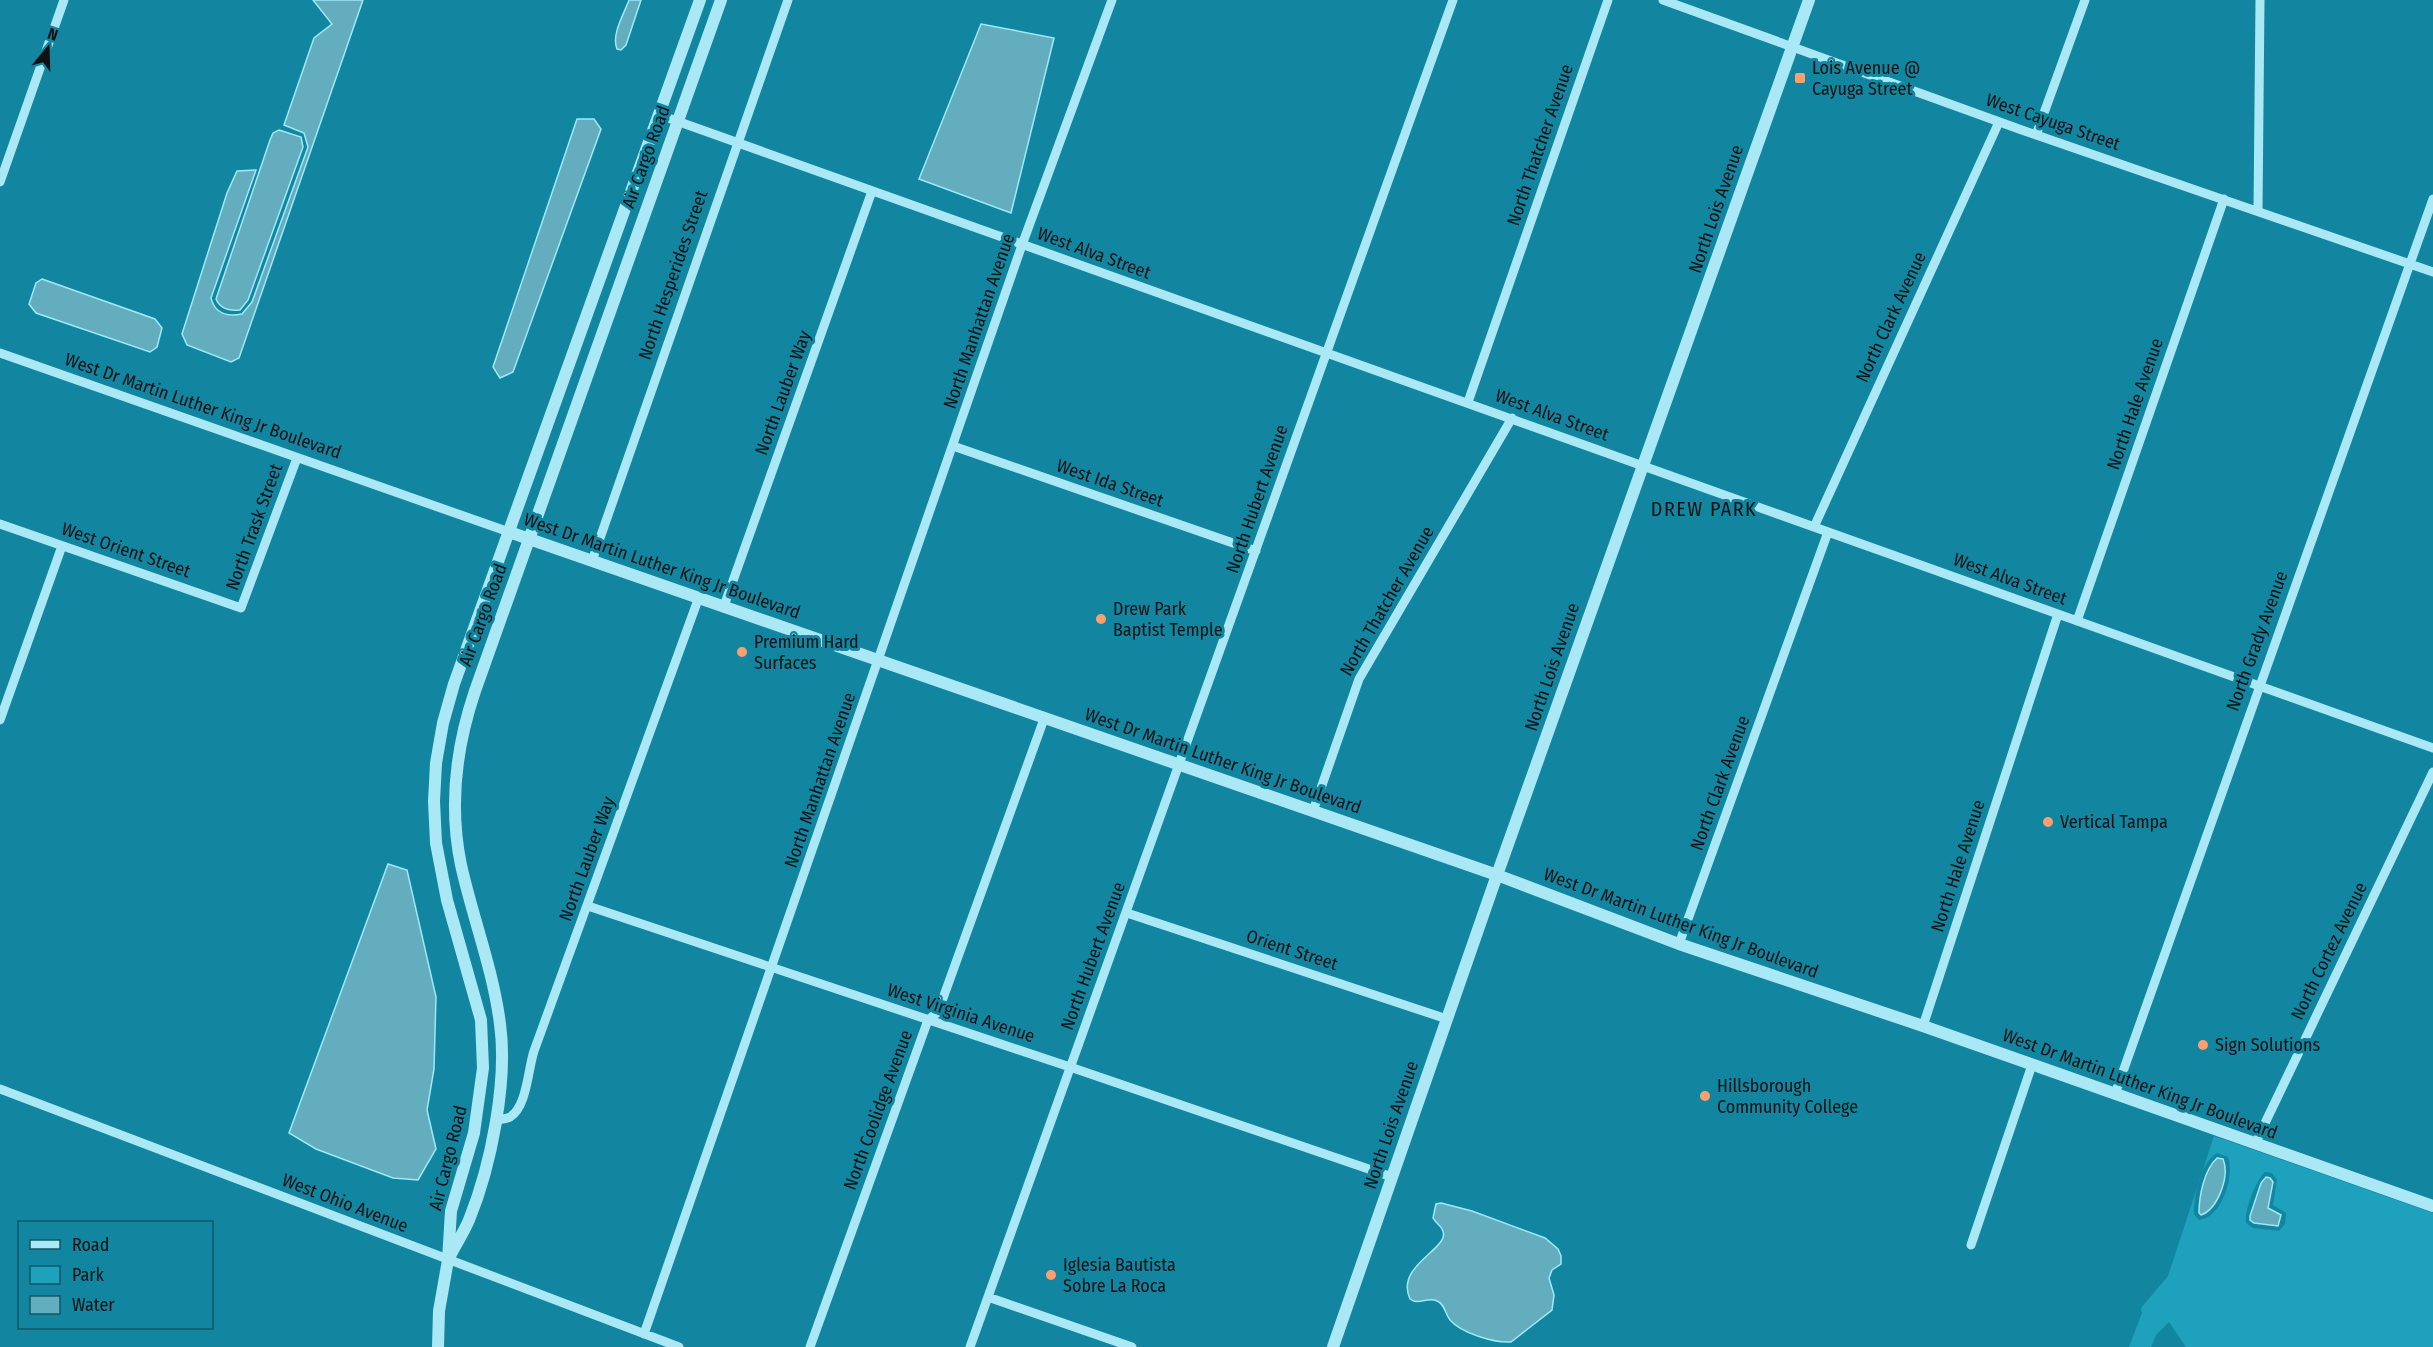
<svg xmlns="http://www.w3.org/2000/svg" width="2433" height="1347" viewBox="0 0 2433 1347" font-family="'Fira Sans Condensed',sans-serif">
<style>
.green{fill:#1ea1bc;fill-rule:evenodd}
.water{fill:#64adbe;stroke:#9de9f8;stroke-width:1.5}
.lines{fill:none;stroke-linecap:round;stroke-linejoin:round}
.minor{stroke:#abe8f5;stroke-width:9}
.tertiary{stroke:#abe8f5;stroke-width:12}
.poi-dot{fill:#ff9f6f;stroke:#1286a1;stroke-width:2}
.labels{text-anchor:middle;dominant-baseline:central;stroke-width:6;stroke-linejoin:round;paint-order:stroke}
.poi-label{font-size:18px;fill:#111;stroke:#1286a1;text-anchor:start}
.street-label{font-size:18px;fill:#111;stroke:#1286a1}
.neighbourhood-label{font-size:20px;letter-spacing:1.5px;fill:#111;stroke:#1286a1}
</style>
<rect width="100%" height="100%" fill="#1286a1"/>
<path class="green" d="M2214 1136 2433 1213V1347H2186L2169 1322 2156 1335 2151 1347H2129L2142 1313 2141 1308 2168 1276ZM2217 1153 2228 1157C2235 1175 2222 1218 2199 1220L2194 1214C2194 1196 2200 1163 2217 1153ZM2265 1172 2272 1173 2277 1180 2273 1205 2286 1213 2285 1224 2279 1231 2253 1228 2246 1223C2244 1211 2256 1180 2265 1172Z"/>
<path class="water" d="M313 0H363L239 358 231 362 187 345 182 334 227 193 237 171 256 170 211 298C215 314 228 317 242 314L252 302 308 147 304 133 284 125 314 38 332 24Z
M629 0H641L626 45 621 50 617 49C611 35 624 14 629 0Z
M981 24 1054 38 1011 213 919 179Z
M577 119H594L601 129 513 372 500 378 493 367Z
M279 130 301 137 303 147 248 300 240 310C230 311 220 309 216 299L270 140 273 133Z
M42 279 155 319 162 328 157 347 150 352 36 313 29 304 36 283Z
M388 864 407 870 436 997 434 1069 427 1110 436 1149 418 1180 393 1178 316 1149 289 1133Z
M2217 1158 2223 1159C2230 1176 2218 1209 2201 1215L2199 1213C2199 1196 2204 1170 2217 1158Z
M2266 1177 2270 1178 2273 1182 2268 1208 2281 1215 2278 1226 2254 1223 2250 1220V1216L2261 1183Z
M1441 1203 1472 1211 1545 1238 1558 1249 1561 1256V1264L1552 1270 1549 1278 1554 1295 1552 1310 1511 1342C1494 1343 1461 1333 1450 1320 1445 1314 1445 1304 1437 1301 1428 1296 1419 1306 1410 1299 1394 1264 1454 1248 1442 1229 1440 1225 1435 1222 1433 1218L1436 1204Z"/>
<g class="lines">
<path class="minor" d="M1663 0 2019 129 2433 272
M660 115 2433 748
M2036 135 2085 0
M0 182 64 0
M2258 211 2260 0
M0 353 509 532
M1468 402 1608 0
M953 446 1256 551
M0 524 241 608 297 458
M1814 527 1999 122
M592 561 788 0
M724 606 872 191
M2077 621 2224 199
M0 720 62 546
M1313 811 1359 679 1512 418
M588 906 1070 1067 1392 1177
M1127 913 1447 1019
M1679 944 1828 532
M1923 1026 2058 614
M0 1089 679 1347
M2115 1094 2433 199
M496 1120C500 1119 507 1119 510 1117 527 1107 528 1069 534 1051L699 597
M2255 1144 2433 772
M1971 1245 2032 1065
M988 1297 1132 1347
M644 1334 1022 245 1112 0
M810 1347 928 1020 938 1012 1044 719
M970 1347 1453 0"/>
<path class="tertiary" d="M509 532 1497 875 1679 944 1923 1026 2433 1206
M450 1256C456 1244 464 1232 469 1220 491 1166 508 1081 500 1024 493 969 473 919 461 865 449 807 456 747 475 691L721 0
M438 1347 439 1311 448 1260 451 1211 474 1133 483 1068 481 1020 447 900 436 843 434 801 436 763 443 723 454 684 700 0
M1333 1347 1497 875 1809 0"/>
</g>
<g class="poi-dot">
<rect x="1794" y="72" width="12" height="12" rx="3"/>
<circle cx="1101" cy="619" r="6"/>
<circle cx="742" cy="652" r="6"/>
<circle cx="2048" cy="822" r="6"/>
<circle cx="2203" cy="1045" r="6"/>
<circle cx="1705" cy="1096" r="6"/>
<circle cx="1051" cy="1275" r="6"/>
</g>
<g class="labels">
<g class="poi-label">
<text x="1812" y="68">Lois Avenue @<tspan x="1812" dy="21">Cayuga Street</tspan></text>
<text x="1113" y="609">Drew Park<tspan x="1113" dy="21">Baptist Temple</tspan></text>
<text x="754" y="642">Premium Hard<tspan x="754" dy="21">Surfaces</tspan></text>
<text x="2060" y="822">Vertical Tampa</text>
<text x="2215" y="1045">Sign Solutions</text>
<text x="1717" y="1086">Hillsborough<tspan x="1717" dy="21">Community College</tspan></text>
<text x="1063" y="1265">Iglesia Bautista<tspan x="1063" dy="21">Sobre La Roca</tspan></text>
</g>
<g class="street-label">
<text transform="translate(2053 122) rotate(19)">West Cayuga Street</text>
<text transform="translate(1540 145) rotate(-71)">North Thatcher Avenue</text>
<text transform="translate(646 157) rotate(-70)">Air Cargo Road</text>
<text transform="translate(1716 209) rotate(-71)">North Lois Avenue</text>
<text transform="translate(1094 253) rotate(20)">West Alva Street</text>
<text transform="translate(673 275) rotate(-71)">North Hesperides Street</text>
<text transform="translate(1891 317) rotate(-65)">North Clark Avenue</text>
<text transform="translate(979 321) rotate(-71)">North Manhattan Avenue</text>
<text transform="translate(783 393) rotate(-70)">North Lauber Way</text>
<text transform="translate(2135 404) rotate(-71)">North Hale Avenue</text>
<text transform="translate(203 406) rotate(19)">West Dr Martin Luther King Jr Boulevard</text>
<text transform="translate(1552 415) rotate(20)">West Alva Street</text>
<text transform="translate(1110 483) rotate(19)">West Ida Street</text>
<text transform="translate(1257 499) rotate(-71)">North Hubert Avenue</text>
<text transform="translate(254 527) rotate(-70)">North Trask Street</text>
<text transform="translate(126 550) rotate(19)">West Orient Street</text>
<text transform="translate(662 566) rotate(19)">West Dr Martin Luther King Jr Boulevard</text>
<text transform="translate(2010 579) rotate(20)">West Alva Street</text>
<text transform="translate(1387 601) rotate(-60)">North Thatcher Avenue</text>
<text transform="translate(483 615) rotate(-70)">Air Cargo Road</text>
<text transform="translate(2257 641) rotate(-70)">North Grady Avenue</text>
<text transform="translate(1552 667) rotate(-71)">North Lois Avenue</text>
<text transform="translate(1223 761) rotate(19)">West Dr Martin Luther King Jr Boulevard</text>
<text transform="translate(820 780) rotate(-71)">North Manhattan Avenue</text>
<text transform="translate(1720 783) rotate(-70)">North Clark Avenue</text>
<text transform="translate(587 859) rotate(-70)">North Lauber Way</text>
<text transform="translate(1958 866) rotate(-72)">North Hale Avenue</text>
<text transform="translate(1681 923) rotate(20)">West Dr Martin Luther King Jr Boulevard</text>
<text transform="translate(1292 950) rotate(18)">Orient Street</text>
<text transform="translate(2329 951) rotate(-64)">North Cortez Avenue</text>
<text transform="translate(1093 956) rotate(-70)">North Hubert Avenue</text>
<text transform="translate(961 1013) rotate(18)">West Virginia Avenue</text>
<text transform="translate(2140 1084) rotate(20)">West Dr Martin Luther King Jr Boulevard</text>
<text transform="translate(878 1110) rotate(-70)">North Coolidge Avenue</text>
<text transform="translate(1391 1125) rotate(-71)">North Lois Avenue</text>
<text transform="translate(448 1158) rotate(-76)">Air Cargo Road</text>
<text transform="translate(345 1203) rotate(21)">West Ohio Avenue</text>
</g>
<g class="neighbourhood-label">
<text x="1704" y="509">DREW PARK</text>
</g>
</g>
<rect x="18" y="1221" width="195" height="108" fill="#1286a1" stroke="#125767" stroke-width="1.5"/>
<rect x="30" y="1240" width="30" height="9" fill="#abe8f5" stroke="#125767" stroke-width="1.5"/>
<text x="72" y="1251" font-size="18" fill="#111111">Road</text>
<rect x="30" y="1266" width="30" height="18" fill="#1ea1bc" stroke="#125767" stroke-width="1.5"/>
<text x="72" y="1281" font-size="18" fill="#111111">Park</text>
<rect x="30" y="1296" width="30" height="18" fill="#64adbe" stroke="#125767" stroke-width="1.5"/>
<text x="72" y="1311" font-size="18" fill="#111111">Water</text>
<g transform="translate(48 48) rotate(19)" stroke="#1286a1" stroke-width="4.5" paint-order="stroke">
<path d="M0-4.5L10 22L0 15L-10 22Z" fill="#111111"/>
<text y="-9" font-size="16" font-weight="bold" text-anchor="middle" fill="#111111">N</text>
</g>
</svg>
